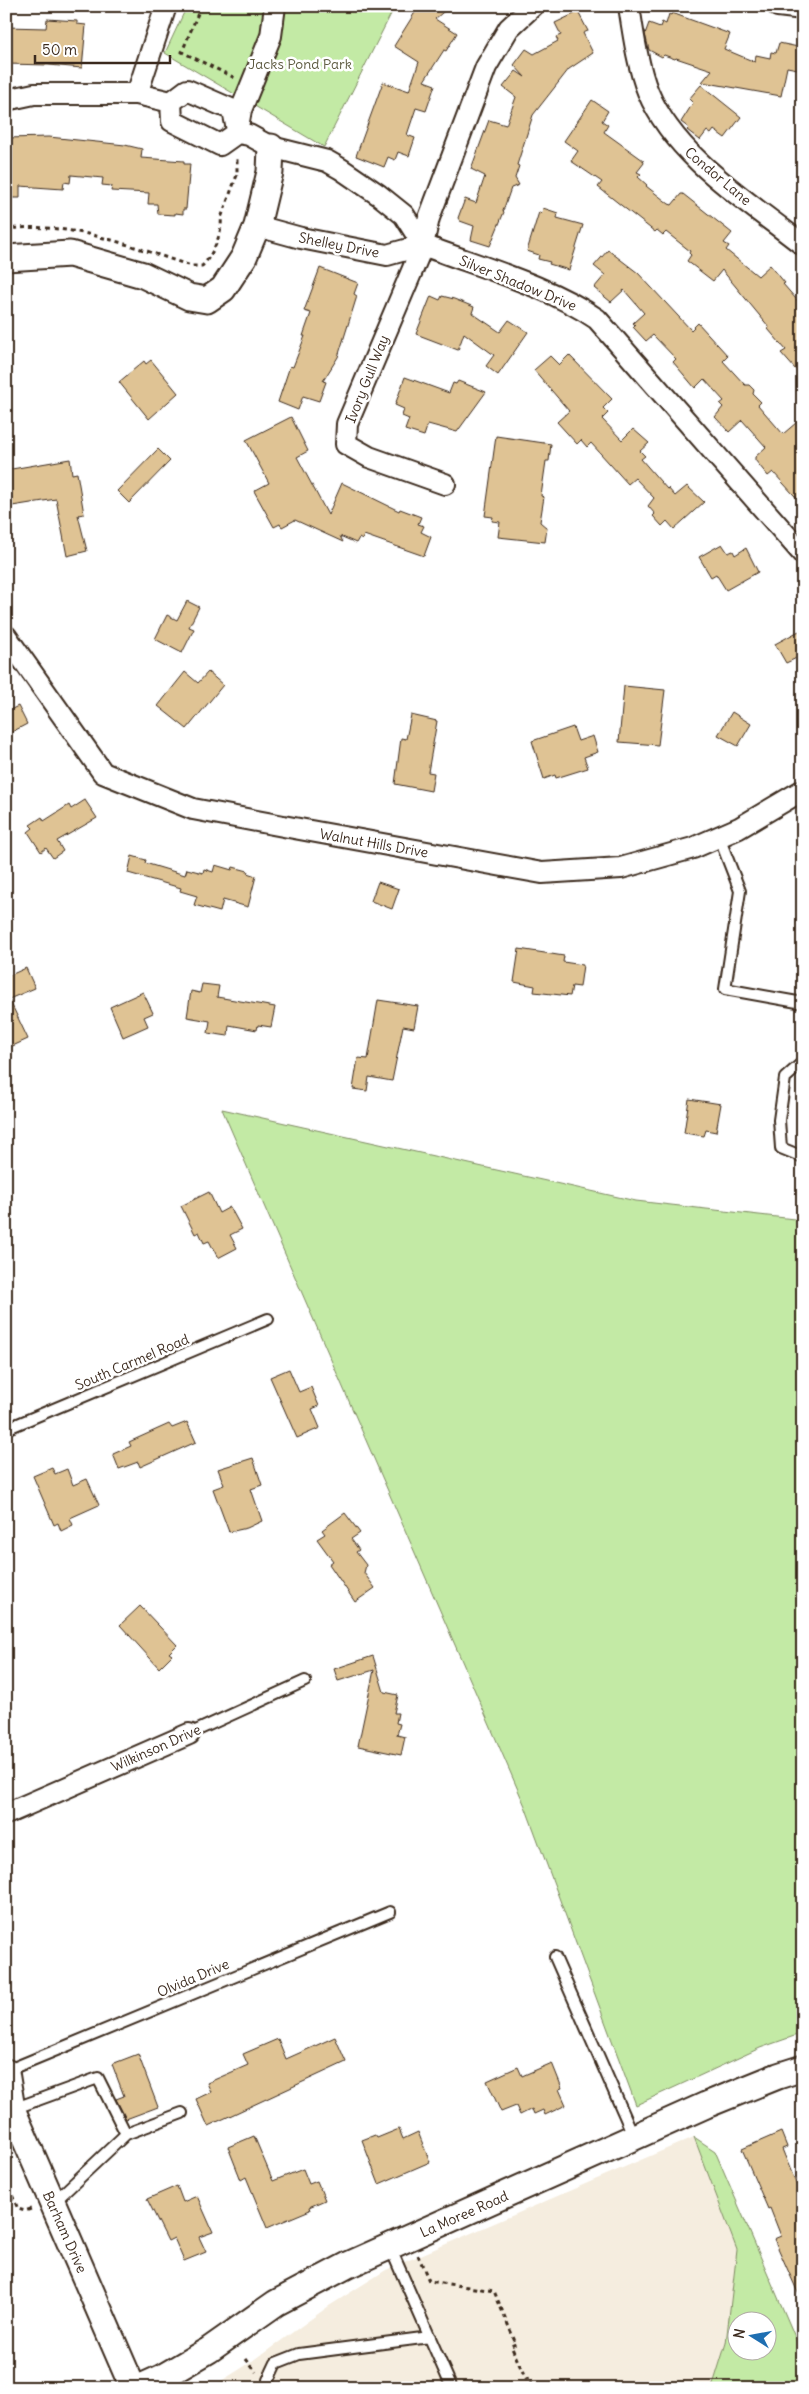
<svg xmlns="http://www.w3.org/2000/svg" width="809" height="2394" viewBox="0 0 809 2394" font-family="Delius,sans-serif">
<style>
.built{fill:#f5eddf}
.green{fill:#c3eaa5;stroke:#7f8a62;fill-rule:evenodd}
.building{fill:#dfc394;stroke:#3b2a1e}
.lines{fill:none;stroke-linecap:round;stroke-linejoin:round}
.service-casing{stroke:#3b2a1e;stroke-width:14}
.minor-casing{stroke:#3b2a1e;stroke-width:24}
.tertiary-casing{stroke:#3b2a1e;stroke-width:29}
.path{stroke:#3b2a1e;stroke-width:3;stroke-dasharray:4 4;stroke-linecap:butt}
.service{stroke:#fff;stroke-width:10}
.minor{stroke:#fff;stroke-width:20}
.tertiary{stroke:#fff;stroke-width:25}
.labels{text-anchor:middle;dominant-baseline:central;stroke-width:5;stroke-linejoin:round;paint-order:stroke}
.park-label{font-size:14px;fill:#5d5a40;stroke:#fff}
.street-label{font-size:14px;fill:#3b2a1e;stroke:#fff}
</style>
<rect width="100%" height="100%" fill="#fff"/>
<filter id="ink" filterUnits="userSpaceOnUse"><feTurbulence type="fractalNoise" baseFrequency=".02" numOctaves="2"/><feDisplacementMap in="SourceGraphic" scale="10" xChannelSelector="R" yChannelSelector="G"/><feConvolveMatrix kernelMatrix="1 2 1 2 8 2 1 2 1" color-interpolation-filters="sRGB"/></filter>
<g filter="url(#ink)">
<path class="built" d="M694 2137 737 2250 726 2343 712 2388H210L253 2361 329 2306 386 2270Z"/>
<path class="green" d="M187 6H395L324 147 165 53Z
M222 1109 636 1201 803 1220V2033L760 2048 636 2105 525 1806Z
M694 2137 715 2151 798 2344 803 2347V2388H712L726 2343 737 2250ZM736 2322H766V2352H736Z"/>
<path class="building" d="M419 6H450L435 19 457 33 446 51 444 50 424 81 435 85 426 111 416 108 407 135 415 138 409 156 398 152 395 160 388 157 384 167 356 156 383 82 409 91 419 62 394 46Z
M578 12 588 31 583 33 593 53 569 69 533 115 517 165 519 166 515 178 519 185 511 188 503 211 504 212 490 246 471 240 474 226 460 221 458 218 465 199 476 203 485 176 471 169 489 120 506 125 516 97 503 87 516 71 525 77 514 65 526 49 534 54 558 41 556 37 561 35 555 23Z
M672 13 730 34 724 49 755 62 756 55 770 58 771 52 776 53 779 43 803 48V70L787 67 781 96 702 82 712 70 676 58 675 59 664 55 662 57 649 50 645 34 649 23 660 27 662 22 666 24 669 14 671 15Z
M47 19 77 21V24L86 25 82 68 49 65 6 64V27L46 28Z
M701 85 741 117 725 138 714 130 711 134 707 131 700 140 687 130 689 128 681 122 693 103 689 99Z
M592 100 608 111 602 121 608 125 604 132 643 160 644 163 637 172 641 174 638 177 647 185 646 186 669 204 672 205 681 194H683L732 233 724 243 729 246 726 250 758 276 770 265 785 283 783 284 803 307V378L781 353 786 350 768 329 769 327 722 270 713 281 687 261 691 255 689 253 690 251 666 232 663 235 657 230 655 232 598 187 602 182 571 161 578 151 564 141Z
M49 137 125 145 142 149 141 158 184 161V164H190L186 209H183V214L175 213V215L158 214 157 204H148L149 193 111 191 112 186 102 185 103 178 71 175 70 183 64 182 63 189 20 186V198H6V138Z
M543 208 558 213 557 218 583 225 569 270 549 264 550 262 538 259 539 255 527 251 539 212 542 213Z
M608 250 638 273 691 330 698 323 728 356 723 361 745 385H749L754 390 753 394 761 402 758 405 783 434 803 417V505L773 472 768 476 755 460V457L766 447 742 420 729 432 715 417 723 407 720 404 724 401 704 379 695 388 673 362 676 359 653 335 646 341 633 327 635 325 633 323 644 313 624 290 611 302 594 288 605 275 594 266Z
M320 268 358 283 354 294 357 296 338 357 323 381 326 382 319 401 303 396 298 410 278 402 290 366 293 367 305 336H303L311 313 304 311Z
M431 296 440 300 442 296 454 299 474 307 472 313 500 332 509 320 528 332 498 375 486 366 494 355 464 333 458 350 416 334Z
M569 355 612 399 603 408 608 413 602 419 622 440 633 429 649 443 640 451 645 456 641 459 667 489 668 488 675 496 687 486 704 502 674 529 667 521 662 526 653 516 655 514 648 506 654 498 635 478 628 484 591 443 587 447 581 440 577 444 557 422 569 411 534 370 550 356 559 365Z
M151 360 178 393 149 419 119 382 144 361 146 364Z
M405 377 449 393 453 383 456 384 458 381 486 392 457 432 428 424 424 436 405 430 409 419 402 416 404 409 395 405Z
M291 417 308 451 297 457 328 515 342 483 399 511 400 509 421 517 418 524 424 526 421 532 431 537 424 556 364 535 362 540 359 538 356 543 340 536 343 542 295 520 282 527 280 524 274 527 254 491 269 483 246 440Z
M496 436 551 444 549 461H546L541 496 544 497 540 522 547 528 545 542 498 537 500 522 492 521 493 517 485 516Z
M158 449 170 461 129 503 117 491Z
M70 459 72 474 77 473 84 514 78 515 87 551 67 556 56 499 6 507V470Z
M722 544 728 553 733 551 735 555 746 548 758 572 726 590 716 574 711 577 699 557Z
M187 601 199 607 189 627 194 629 182 653 155 639 167 615 177 620Z
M799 631 803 639V655L786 663 775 644Z
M185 672 198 683 208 672 223 685 187 729 158 706Z
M624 686 665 690 658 745 619 742Z
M18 706 27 724 6 735V712Z
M732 712 751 724 738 746 718 735Z
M411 715 437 721 428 772 434 773 431 791 395 784 401 738 406 739Z
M573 727 578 741 593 736 598 752 584 757 588 768 556 778 555 775 544 779 532 741Z
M85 800 97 818 57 841 63 851 53 858 46 848 41 852 28 832 33 828 30 825 42 817 44 821 69 805 71 809Z
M132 856 146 860 145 863 185 875 187 869 203 873 204 869 213 872 215 865 232 870 233 867 248 871 247 873 256 876 248 907 223 900 220 912 194 905 197 896 180 891 181 888 128 873Z
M378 882 399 889 392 909 371 901Z
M519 949 564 956 563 962 583 965 580 987 572 986 570 996 534 992 535 986 514 982Z
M26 968 35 988 9 999 28 1039 6 1049V977Z
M202 984 219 986 217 997 275 1007 271 1027 258 1025 257 1030 229 1025 228 1036 208 1033 210 1021 187 1017 191 991 200 993Z
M143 992 153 1013 144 1017 148 1026 123 1037 110 1007Z
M378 1000 418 1006 414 1028 403 1026 392 1081 369 1077 367 1091 353 1089 358 1058 368 1059Z
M689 1099 721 1104 716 1132 706 1130 704 1136 684 1133Z
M209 1192 219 1213 230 1207 242 1229 230 1235 237 1248 218 1258 209 1241 204 1243 199 1232 195 1234 181 1206Z
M289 1369 299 1392 311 1387 319 1406 312 1409 320 1428 297 1438 270 1377Z
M187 1422 196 1442 140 1467 138 1462 119 1469 113 1454 131 1446 129 1442 169 1424 172 1428Z
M253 1458 262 1485 251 1489 262 1521 247 1528 229 1532 213 1489 224 1485 218 1469Z
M52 1468 55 1474 67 1469 73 1485 87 1479 99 1505 70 1518 73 1525 61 1531 58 1523 54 1525 33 1476Z
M345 1513 360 1533 351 1539 359 1550 356 1552 366 1565 364 1573 375 1588 355 1602 329 1564 333 1561 317 1539 325 1534 322 1530Z
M140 1606 177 1645 169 1653 172 1655 159 1668 120 1625Z
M373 1656 384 1692 398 1695 394 1713H398L396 1723 400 1724 397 1735 405 1737 401 1755 358 1746 374 1670 338 1681 334 1669Z
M335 2037 346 2062 208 2126 196 2099 211 2092 207 2083 248 2065 243 2054 278 2039 286 2059Z
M138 2054 158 2107 126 2119 116 2099 124 2096 112 2064Z
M552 2063 562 2088 559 2089 566 2105 545 2115 543 2110 534 2114 532 2109 520 2115 516 2106 501 2112 487 2081 518 2067 522 2076Z
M399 2129 403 2139 418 2132 430 2162 379 2184 362 2140 375 2135 377 2138Z
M781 2132 787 2147 782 2149 798 2188 803 2186V2304L774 2239 781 2236 770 2208 768 2209 742 2149Z
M254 2136 273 2181 303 2169 309 2184 317 2181 325 2200 309 2207 310 2210 267 2228 246 2177 241 2180 228 2147Z
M177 2186 183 2202 197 2196 213 2232 199 2237 206 2252 184 2261 174 2238 168 2241 147 2199Z"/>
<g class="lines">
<defs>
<path id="service" d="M719 837 740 891 725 989 803 1003
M803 1062 785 1078 779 1120 781 1148 803 1157
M6 1429 268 1319
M189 1734 305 1681
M555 1957 634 2137
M6 2071 390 1912
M13 2109 98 2078 126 2134 53 2203
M126 2134 182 2113
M390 2247 452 2388
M269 2388 268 2380 276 2363 299 2354 430 2337"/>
<path id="minor" d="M629 6C633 32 638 68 648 92 675 157 749 202 803 245
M778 6 803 9
M137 94 166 6
M6 100 34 94H137L171 102
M171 102 172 121 220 145 237 133 249 135 271 147 327 161 341 169 379 195 404 215 423 245
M171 102 187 90 233 110 237 130
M237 133 241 110 271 36 275 6
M257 226 301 238 387 255 423 245
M423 245C477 266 550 286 597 319L803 554
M445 484 369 457 346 444 347 424 423 245 429 218 486 67 509 28 533 6
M6 636 103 773 193 809 294 828 542 873 621 868 693 848 739 828 803 790
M6 1814 189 1734"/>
<path id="tertiary" d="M6 258 70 254 143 275 189 297 207 300 223 289 244 257 257 226 270 172 271 147
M6 2072 12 2109 133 2388
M139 2388 161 2378 209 2350 276 2303 348 2265 706 2105 778 2076 803 2068"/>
</defs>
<use href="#service" class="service-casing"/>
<use href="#minor" class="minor-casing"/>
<use href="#tertiary" class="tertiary-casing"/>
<path class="path" d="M201 6 182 52 235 78
M6 229C71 221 131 246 191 266H202C212 256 223 233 221 218L237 175V156
M6 2181 18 2209 25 2211 34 2208
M418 2255 429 2281 494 2291 516 2344 511 2346 526 2379 529 2378 533 2388
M246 2359 256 2372"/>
<use href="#service" class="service"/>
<use href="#minor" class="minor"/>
<use href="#tertiary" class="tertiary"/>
</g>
</g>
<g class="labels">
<g class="park-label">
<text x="300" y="64">Jacks Pond Park</text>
</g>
<g class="street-label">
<text transform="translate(718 176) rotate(40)">Condor Lane</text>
<text transform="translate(339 245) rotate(11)">Shelley Drive</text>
<text transform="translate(518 283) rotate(22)">Silver Shadow Drive</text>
<text transform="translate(367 379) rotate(-68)">Ivory Gull Way</text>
<text transform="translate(374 843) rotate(10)">Walnut Hills Drive</text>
<text transform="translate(132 1362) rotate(-23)">South Carmel Road</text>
<text transform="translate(156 1748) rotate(-24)">Wilkinson Drive</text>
<text transform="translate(193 1978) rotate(-23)">Olvida Drive</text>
<text transform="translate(464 2214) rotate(-24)">La Moree Road</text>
<text transform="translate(65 2232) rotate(66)">Barham Drive</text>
</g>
</g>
<rect width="809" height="2394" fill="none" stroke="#fff" stroke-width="25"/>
<rect x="12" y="12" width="784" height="2369" fill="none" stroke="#3b2a1e" stroke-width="2" filter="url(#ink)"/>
<g transform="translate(752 2336) rotate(281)"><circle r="24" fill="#ffffff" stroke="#b1aaa5"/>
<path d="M0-4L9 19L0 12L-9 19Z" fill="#1f6fb2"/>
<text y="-8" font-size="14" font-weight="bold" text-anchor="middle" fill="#3b2a1e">N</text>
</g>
<path d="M35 55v8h135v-8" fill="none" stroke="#3b2a1e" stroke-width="2.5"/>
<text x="42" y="55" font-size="15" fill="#3b2a1e" stroke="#ffffff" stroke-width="4" paint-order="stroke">50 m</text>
</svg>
